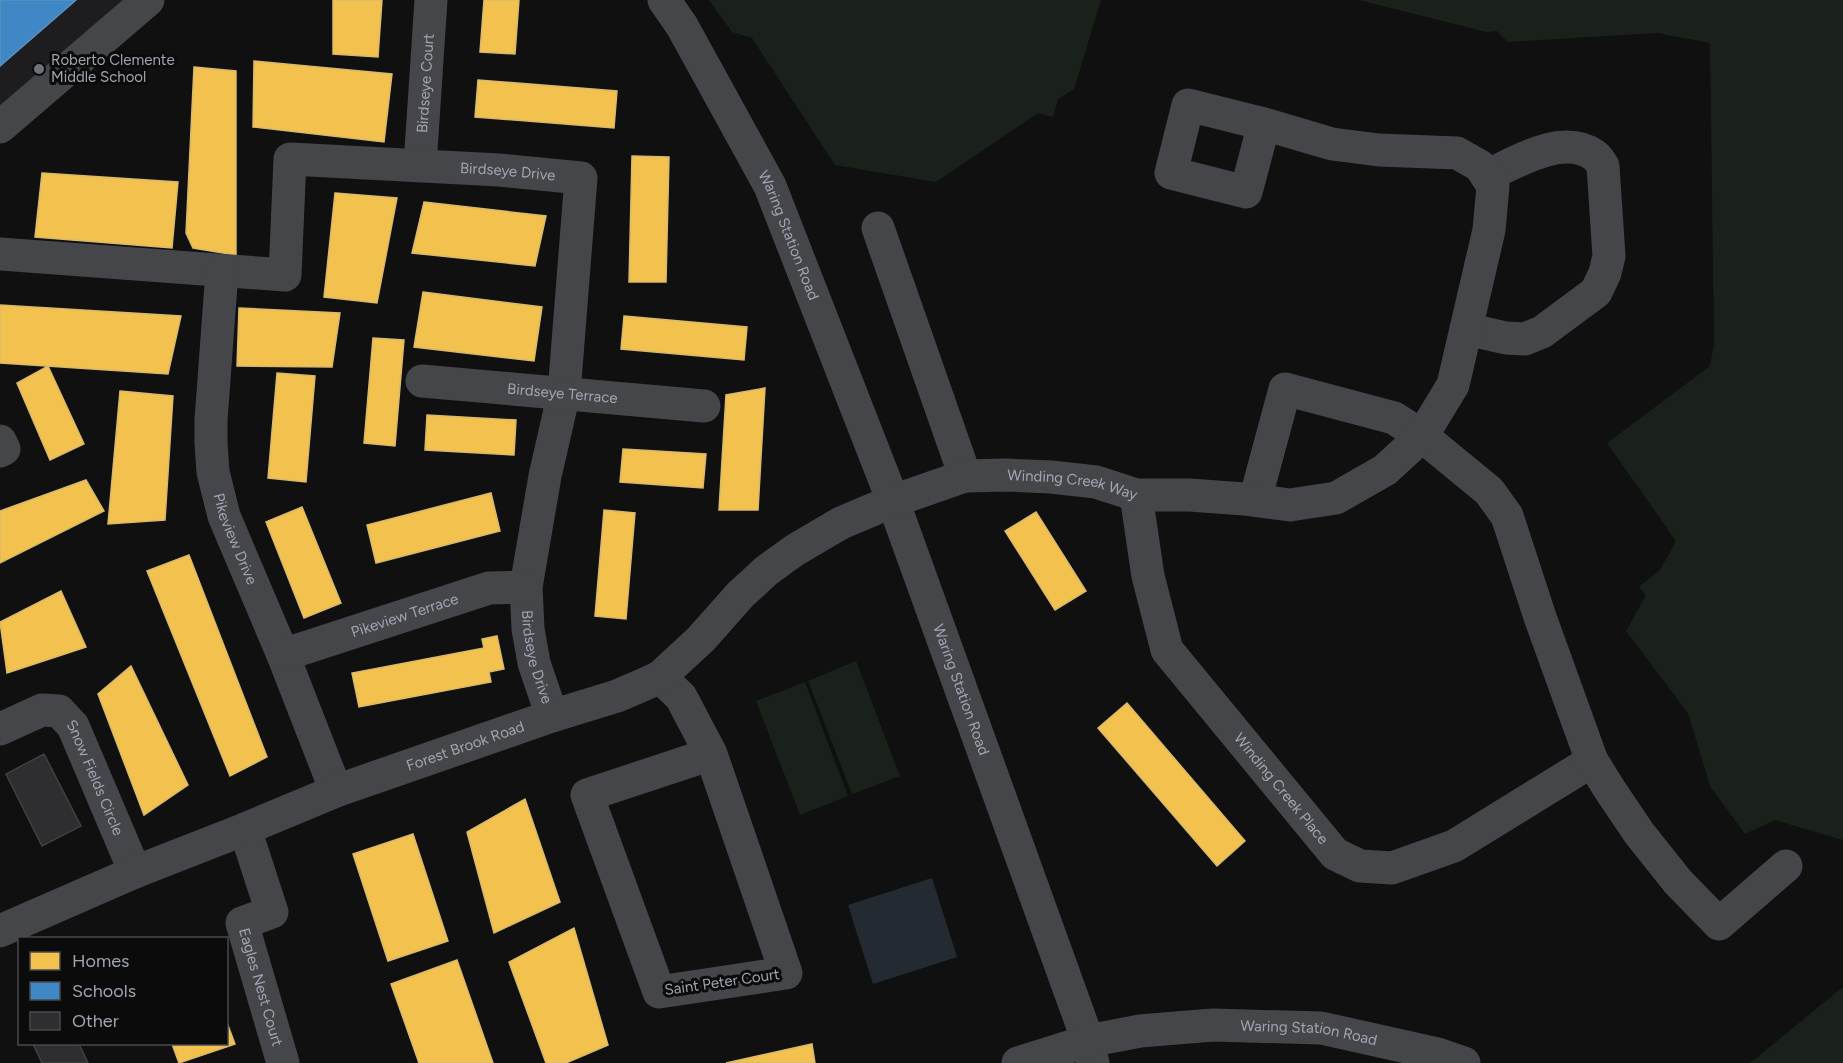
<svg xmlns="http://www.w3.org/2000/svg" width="1843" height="1063" viewBox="0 0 1843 1063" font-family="Figtree,sans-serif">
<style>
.built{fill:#1d1d1f}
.green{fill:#1a211b}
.water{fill:#242a32}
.homes{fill:#f2c14e;stroke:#d9b96c;stroke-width:1.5}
.schools{fill:#3f88c5;stroke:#5c91bf;stroke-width:1.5}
.building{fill:#2e2e30;stroke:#3f4044;stroke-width:1.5}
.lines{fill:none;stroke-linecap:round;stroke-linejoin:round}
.minor{stroke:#454649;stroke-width:33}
.poi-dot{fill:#6e717a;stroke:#0b0b0c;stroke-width:2}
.labels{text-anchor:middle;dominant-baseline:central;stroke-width:6;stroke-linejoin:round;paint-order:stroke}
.poi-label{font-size:15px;fill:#a0a5b2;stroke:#0b0b0c;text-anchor:start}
.street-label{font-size:15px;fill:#a0a5b2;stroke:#0b0b0c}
</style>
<rect width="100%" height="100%" fill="#101011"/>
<path class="built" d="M0 0H157L0 138Z"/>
<path class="green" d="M709 0H1101L1074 89 1058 99 1053 117 1038 113 936 182 835 165 752 38 732 32Z
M1359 0H1843V840L1775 820 1745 834 1710 786 1688 713 1626 631 1646 595 1639 587 1660 570 1676 541 1607 443 1710 366 1714 344 1710 43 1657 33 1508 42 1497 31 1486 32Z
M856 661 900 776 852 794 808 681Z
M805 682 848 796 800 815 756 701Z
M1843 987V1063H1750Z"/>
<path class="water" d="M932 878 957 957 873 984 848 905Z"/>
<path class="homes" d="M333 0H382L378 57 333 54Z
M484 0H519L515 54 480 52Z
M254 61 392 74 384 142 253 127Z
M194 67 236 71V255L193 248 186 233Z
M478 80 617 91 614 128 475 117Z
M632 156 669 157 666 282H629Z
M42 173 178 182 172 248 35 237Z
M335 193 397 198 377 303 324 297Z
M424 202 546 216 535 266 412 253Z
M423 292 542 307 534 361 414 347Z
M0 305 181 316 168 374 0 363Z
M239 308 340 313 332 367 237 366Z
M624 316 747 327 744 360 621 349Z
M373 338 404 340 395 446 364 443Z
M48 366 84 444 50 460 17 383Z
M277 373 315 376 306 482 268 478Z
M765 388 758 510H719L726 395Z
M120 391 173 396 165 520 108 524Z
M427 415 516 420 514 455 425 450Z
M623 449 706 454 703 488 620 482Z
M86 480 104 511 0 563V511Z
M491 493 500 531 376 563 367 525Z
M302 507 341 603 304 618 266 522Z
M604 510 635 513 626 619 595 616Z
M1036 512 1086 591 1055 610 1005 531Z
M189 555 267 757 230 776 147 571Z
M61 591 86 647 7 673 0 622Z
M497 636 504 669 489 672 491 682 359 707 352 673 484 648 482 639Z
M131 666 188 785 144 815 98 694Z
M1127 703 1245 841 1217 866 1098 728Z
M525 799 560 902 494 933 467 832Z
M413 834 448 941 388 961 353 854Z
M574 928 608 1045 566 1063H546L509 962Z
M457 960 493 1063H419L391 984Z
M226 1020 235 1044 179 1063 172 1044H226Z
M812 1044 815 1063H726Z"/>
<path class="schools" d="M0 0H76L0 66Z"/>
<path class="building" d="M44 754 81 826 42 846 6 774Z
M33 1044H79L88 1063H42Z"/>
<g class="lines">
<g class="minor">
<path id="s1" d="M664 0 682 26 770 186 893 501 1088 1041 1093 1063"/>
<path d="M0 127 148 0"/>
<path id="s2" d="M420 165 431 0"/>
<path d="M878 228 965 476"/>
<path id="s3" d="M0 254 285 275 290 159 499 170 581 178 564 393 545 476 526 587 528 629 534 663 552 716"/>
<path id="s4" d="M222 271 211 420V443L213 472 224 516 283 655 336 791"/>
<path d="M1466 329 1506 338 1525 339 1542 332 1596 292 1605 273 1609 256 1603 166C1600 162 1598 157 1594 155 1563 133 1516 162 1487 176"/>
<path id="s5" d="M422 381 704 406"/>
<path d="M0 441 4 449 0 451"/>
<path id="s6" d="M1136 495 1148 576 1167 650 1335 854 1360 866 1392 868 1454 846 1592 761"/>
<path d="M1255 500 1285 389 1394 418 1422 436 1489 491 1507 516 1540 617 1592 761 1610 790 1639 833 1678 882 1719 924 1786 866"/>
<path id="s7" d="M283 655 489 588 526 587"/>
<path d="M660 677 681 697 711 754 786 973 659 992 587 795 711 754"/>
<path id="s8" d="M0 729 42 710 59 711 73 726 135 872"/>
<path id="s9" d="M245 829 272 912 242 923 283 1063"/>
<path id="s10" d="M0 931 135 872 245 829 336 791 552 716 617 696 645 684 660 677 701 639 740 595 766 571 795 550 841 523 893 501 965 476 1007 475 1051 477 1096 482 1136 495H1190L1244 499 1290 505 1336 498 1385 470 1422 436 1453 385 1489 230 1493 186 1480 166 1457 153 1379 150 1332 144 1264 124 1188 105 1171 173 1246 192 1264 124"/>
<path id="s11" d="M1018 1063 1088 1041 1140 1031 1213 1025 1321 1028 1438 1054 1464 1063"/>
</g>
</g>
<circle class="poi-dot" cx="39" cy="69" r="6"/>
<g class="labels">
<g class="poi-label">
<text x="51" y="60">Roberto Clemente<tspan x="51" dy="17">Middle School</tspan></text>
</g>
<g class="street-label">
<text stroke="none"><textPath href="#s2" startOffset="82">Birdseye Court</textPath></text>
<text stroke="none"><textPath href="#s3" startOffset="620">Birdseye Drive</textPath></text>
<text stroke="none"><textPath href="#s1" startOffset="267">Waring Station Road</textPath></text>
<text stroke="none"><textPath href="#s5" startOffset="141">Birdseye Terrace</textPath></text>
<text stroke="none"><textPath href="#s10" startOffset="1188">Winding Creek Way</textPath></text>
<text stroke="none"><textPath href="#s4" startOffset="272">Pikeview Drive</textPath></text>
<text stroke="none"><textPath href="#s7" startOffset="128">Pikeview Terrace</textPath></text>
<text stroke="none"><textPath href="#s3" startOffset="1178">Birdseye Drive</textPath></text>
<text stroke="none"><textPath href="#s1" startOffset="753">Waring Station Road</textPath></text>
<text stroke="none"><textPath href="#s10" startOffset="501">Forest Brook Road</textPath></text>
<text stroke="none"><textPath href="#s8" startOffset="140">Snow Fields Circle</textPath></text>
<text stroke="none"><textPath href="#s6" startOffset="338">Winding Creek Place</textPath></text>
<text transform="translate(722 982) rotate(-8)">Saint Peter Court</text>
<text stroke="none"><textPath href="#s9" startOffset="186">Eagles Nest Court</textPath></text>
<text stroke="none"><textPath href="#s11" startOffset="296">Waring Station Road</textPath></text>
</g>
</g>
<rect x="18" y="937" width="210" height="108" fill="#0b0b0c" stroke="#47494e" stroke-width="1.5"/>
<rect x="30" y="952" width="30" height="18" fill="#f2c14e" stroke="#47494e" stroke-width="1.5"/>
<text x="72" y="967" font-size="18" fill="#a0a5b2">Homes</text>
<rect x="30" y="982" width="30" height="18" fill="#3f88c5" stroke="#47494e" stroke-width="1.5"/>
<text x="72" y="997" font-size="18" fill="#a0a5b2">Schools</text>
<rect x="30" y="1012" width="30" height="18" fill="#2e2e30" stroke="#47494e" stroke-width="1.5"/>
<text x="72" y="1027" font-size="18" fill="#a0a5b2">Other</text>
</svg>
